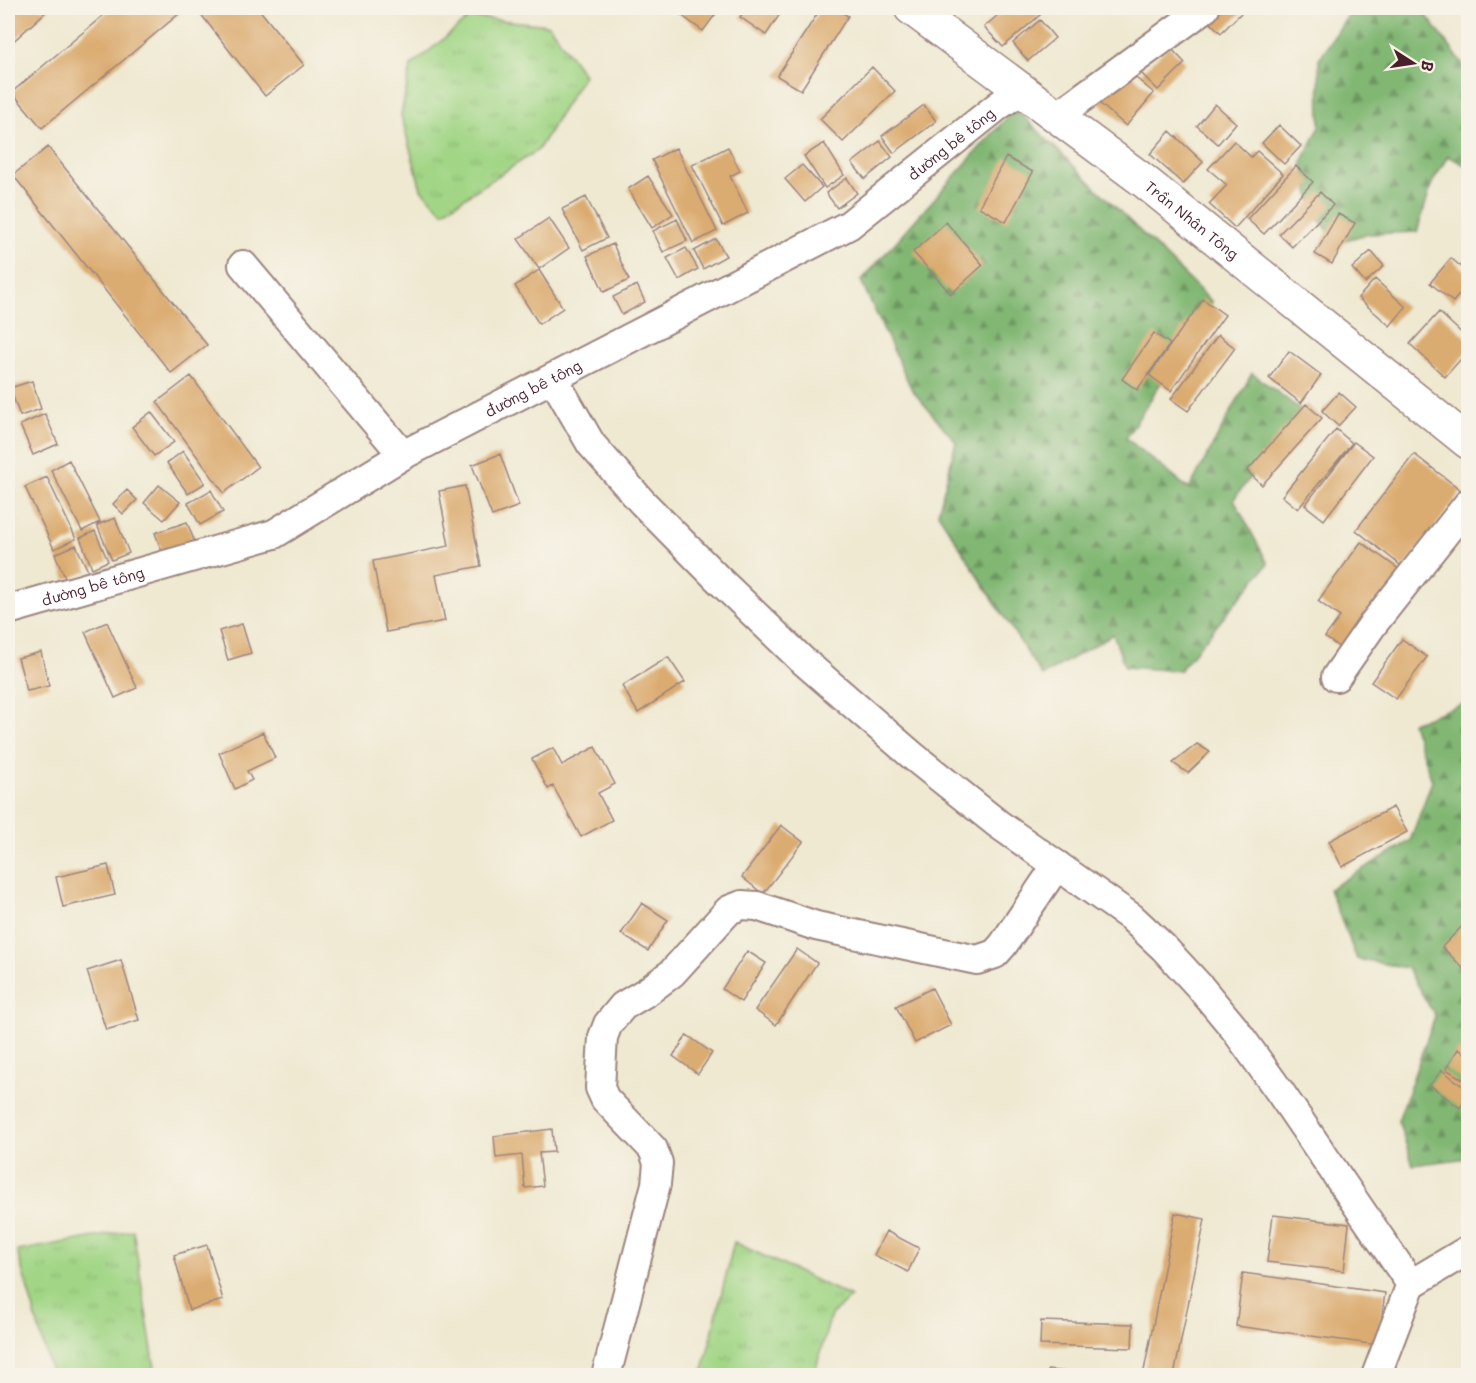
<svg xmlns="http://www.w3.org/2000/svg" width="1476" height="1383" viewBox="0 0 1476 1383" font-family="Mali,sans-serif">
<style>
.grass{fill:url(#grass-tufts);stroke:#767a58;stroke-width:1.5}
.forest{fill:url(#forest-firs);stroke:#666b4f;stroke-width:1.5}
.building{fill:#dbac71}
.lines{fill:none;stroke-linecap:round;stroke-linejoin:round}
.minor-casing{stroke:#9c847e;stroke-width:32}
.tertiary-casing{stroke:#9c847e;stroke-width:36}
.minor{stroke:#fff;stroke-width:28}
.tertiary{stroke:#fff;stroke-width:33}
.labels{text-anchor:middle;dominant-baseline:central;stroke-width:5;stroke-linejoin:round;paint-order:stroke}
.street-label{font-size:15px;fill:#4a1f2b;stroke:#f7f3e8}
</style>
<defs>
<pattern id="grass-tufts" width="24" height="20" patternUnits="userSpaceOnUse" patternTransform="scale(1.5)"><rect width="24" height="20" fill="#a2d686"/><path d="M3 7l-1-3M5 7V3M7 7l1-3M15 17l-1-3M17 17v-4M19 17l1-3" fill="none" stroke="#8db774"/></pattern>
<pattern id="forest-firs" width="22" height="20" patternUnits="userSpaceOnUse" patternTransform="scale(1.5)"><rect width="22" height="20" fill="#81b773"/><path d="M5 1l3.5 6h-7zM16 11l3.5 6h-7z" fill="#6c945f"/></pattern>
</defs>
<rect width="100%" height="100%" fill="#f7f3e8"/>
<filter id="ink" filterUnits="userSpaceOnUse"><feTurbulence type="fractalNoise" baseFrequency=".0167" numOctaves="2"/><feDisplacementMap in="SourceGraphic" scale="12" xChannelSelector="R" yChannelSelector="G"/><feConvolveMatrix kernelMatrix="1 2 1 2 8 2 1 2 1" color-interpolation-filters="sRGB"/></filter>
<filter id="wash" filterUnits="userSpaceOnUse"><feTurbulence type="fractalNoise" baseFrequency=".008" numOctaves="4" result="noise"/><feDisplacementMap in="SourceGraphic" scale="24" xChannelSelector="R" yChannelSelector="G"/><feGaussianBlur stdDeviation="1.35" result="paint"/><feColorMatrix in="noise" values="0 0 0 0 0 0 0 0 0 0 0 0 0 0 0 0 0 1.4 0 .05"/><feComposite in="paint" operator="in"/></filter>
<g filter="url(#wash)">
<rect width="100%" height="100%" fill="#efe9d2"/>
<path class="grass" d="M470 17 549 25 584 75 538 150 443 212 421 189 401 115 411 66Z
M133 1230 156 1375H52L17 1251Z
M734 1242 851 1297 831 1315 814 1375H702Z"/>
<path class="forest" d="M1353 8H1421L1468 71V167L1448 156 1432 183 1417 232 1367 234 1338 242 1315 215 1302 162 1320 126 1319 59Z
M1015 108 1212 302 1126 438 1189 489 1252 373 1301 410 1234 499 1268 564 1179 671 1125 667 1113 634 1042 676 938 513 956 442 912 390 861 281Z
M1468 702V1158L1413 1165 1398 1121 1435 1016 1407 968 1357 959 1329 889 1410 841 1432 781 1412 723Z"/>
<g id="blocks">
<path class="building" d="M8 8H50L8 46Z
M112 8H186L42 128 12 92Z
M196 8H258L304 65 265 96Z
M686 8H720L703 31 681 15Z
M746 8H784L766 35 740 17Z
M821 8H835L848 16 801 90 777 76Z
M1006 8H1048L1003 47 984 27Z
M1195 8H1246L1221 33Z
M1040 20 1055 38 1028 61 1013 43Z
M1169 46 1185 63 1158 90 1141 73Z
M1117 62 1154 93 1126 126 1090 95Z
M872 67 895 91 843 142 820 119Z
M1215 104 1236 123 1218 144 1197 126Z
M924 105 936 121 894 153 882 136Z
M1279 125 1301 146 1284 164 1262 143Z
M1170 131 1203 162 1183 184 1150 154Z
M880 141 892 157 865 179 852 163Z
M1234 141 1251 157 1257 151 1283 174 1235 228 1209 204 1227 185 1208 169Z
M824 143 844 175 825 188 804 156Z
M48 147 207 345 171 373 13 175Z
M728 147 740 171 730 176 748 213 723 226 692 165Z
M676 148 717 231 693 243 652 160Z
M1006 157 1033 172 1006 222 979 207Z
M802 165 822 187 805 202 785 179Z
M1296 166 1313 182 1264 234 1247 219Z
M648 176 673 214 652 228 628 189Z
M847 178 857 193 837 208 826 193Z
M1320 192 1333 205 1292 247 1279 234Z
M586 197 607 238 583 250 562 209Z
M1338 214 1355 223 1332 264 1315 254Z
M549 218 569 248 539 269 518 239Z
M677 219 687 241 663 252 653 231Z
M946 222 983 265 951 294 913 252Z
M716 239 726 256 703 269 694 251Z
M613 244 629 280 604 292 587 256Z
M686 248 698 269 679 280 667 258Z
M1371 251 1384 266 1365 283 1352 268Z
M1451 258 1468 273V284L1453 302 1430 283Z
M539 270 563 308 539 324 515 286Z
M1375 279 1406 307 1390 326 1358 298Z
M637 285 645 302 622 315 613 297Z
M1203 299 1225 315 1171 391 1149 375Z
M1439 312 1468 339V351L1445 377 1410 344Z
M1154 333 1170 344 1137 390 1122 379Z
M1218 335 1235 348 1188 411 1171 399Z
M1289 351 1321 375 1301 403 1269 378Z
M191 376 258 467 224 493 157 402Z
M32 381 41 409 20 416 10 388Z
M1339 392 1356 407 1338 426 1322 411Z
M1306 404 1322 418 1262 485 1247 471Z
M151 412 174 442 154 456 132 427Z
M45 414 58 444 33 455 20 425Z
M1336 429 1352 443 1298 509 1282 496Z
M1354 442 1373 456 1324 520 1305 505Z
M183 451 205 483 188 494 167 463Z
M500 454 519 506 492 516 472 465Z
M1414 454 1462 491 1404 568 1356 530Z
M69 460 100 522 82 531 51 470Z
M47 477 76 539 54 549 25 487Z
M159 485 180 502 164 520 144 503Z
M465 486 481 566 436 575 445 621 386 632 373 561 449 546 439 491Z
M127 490 137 500 123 514 113 504Z
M211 490 223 512 200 525 188 503Z
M115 518 129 553 112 560 97 525Z
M187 522 195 543 163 554 155 533Z
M95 531 108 561 92 568 80 538Z
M1361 542 1407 575 1350 655 1325 637 1340 617 1318 601Z
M76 545 88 571 66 580 55 554Z
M107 622 137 688 115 698 85 632Z
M242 624 251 653 228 660 219 631Z
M1402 639 1427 657 1396 699 1371 682Z
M41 652 49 686 27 691 18 658Z
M668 657 685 682 638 713 622 686Z
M263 732 275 758 247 771 252 780 235 789 219 753Z
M1197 744 1210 752 1188 773 1173 763Z
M595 747 615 784 598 793 612 820 581 837 553 786 548 789 532 759 553 748 562 765Z
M1393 807 1407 832 1342 867 1329 841Z
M781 825 803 842 763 894 742 877Z
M108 865 115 895 63 907 56 877Z
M642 903 668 920 648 951 621 934Z
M1468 920V973L1442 947Z
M797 949 817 963 776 1025 755 1010Z
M747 951 766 963 741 1002 722 989Z
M121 960 139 1020 106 1030 87 971Z
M932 988 951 1025 915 1043 896 1006Z
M687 1035 712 1053 698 1074 673 1056Z
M1458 1049 1468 1055V1079L1467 1082 1446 1069Z
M1442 1070 1468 1090V1097L1460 1108 1430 1085Z
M552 1129 554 1152 539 1153 543 1186 525 1188 522 1155 496 1158 494 1136Z
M1175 1213 1205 1219 1174 1376H1143Z
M1273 1215 1349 1224 1344 1271 1267 1262Z
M886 1231 919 1248 908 1272 874 1255Z
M207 1245 223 1300 189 1310 174 1255Z
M1243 1273 1385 1293 1378 1345 1236 1326Z
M1041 1321 1133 1324 1132 1348 1040 1345Z
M1048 1370 1089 1374V1376H1048Z"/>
</g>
</g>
<g filter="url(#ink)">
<use href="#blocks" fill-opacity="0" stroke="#9c847e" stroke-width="1.5"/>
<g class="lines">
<defs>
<g id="minor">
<path d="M1057 116 1205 8"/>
<path d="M243 265 403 455"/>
<path d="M553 378 591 444 642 502 717 578 801 659 914 757 998 824 1131 917 1163 947 1200 987 1234 1028 1280 1092 1411 1284"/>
<path id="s1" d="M8 610 274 534 403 455 849 225 998 106 1021 90"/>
<path d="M1336 677 1373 624 1468 504"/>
<path d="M606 1376 656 1184 658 1163 653 1149 605 1099 600 1088 603 1037 608 1024 623 1006 648 991 672 973 729 910 742 905 757 906 816 926 977 960 995 954 1003 945 1057 865"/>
<path d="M1376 1376 1411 1284 1468 1250"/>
</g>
<g id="tertiary">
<path id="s2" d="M911 8 1144 181 1468 442"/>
</g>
</defs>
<use href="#minor" class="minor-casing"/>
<use href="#tertiary" class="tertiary-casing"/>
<use href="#minor" class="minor"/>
<use href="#tertiary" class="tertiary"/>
</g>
</g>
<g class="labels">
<g class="street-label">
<text stroke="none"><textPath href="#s1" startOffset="1060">đường bê tông</textPath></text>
<text stroke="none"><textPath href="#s2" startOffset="352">Trần Nhân Tông</textPath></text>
<text stroke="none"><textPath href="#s1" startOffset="574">đường bê tông</textPath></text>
<text stroke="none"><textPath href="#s1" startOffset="88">đường bê tông</textPath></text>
</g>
</g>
<rect width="1476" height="1383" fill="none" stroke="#f7f3e8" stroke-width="30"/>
<g transform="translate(1413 63) rotate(102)" stroke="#f7f3e8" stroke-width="4.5" paint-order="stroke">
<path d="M0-4.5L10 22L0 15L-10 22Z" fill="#4a1f2b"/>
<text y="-9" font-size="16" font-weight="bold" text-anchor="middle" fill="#4a1f2b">B</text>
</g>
</svg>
